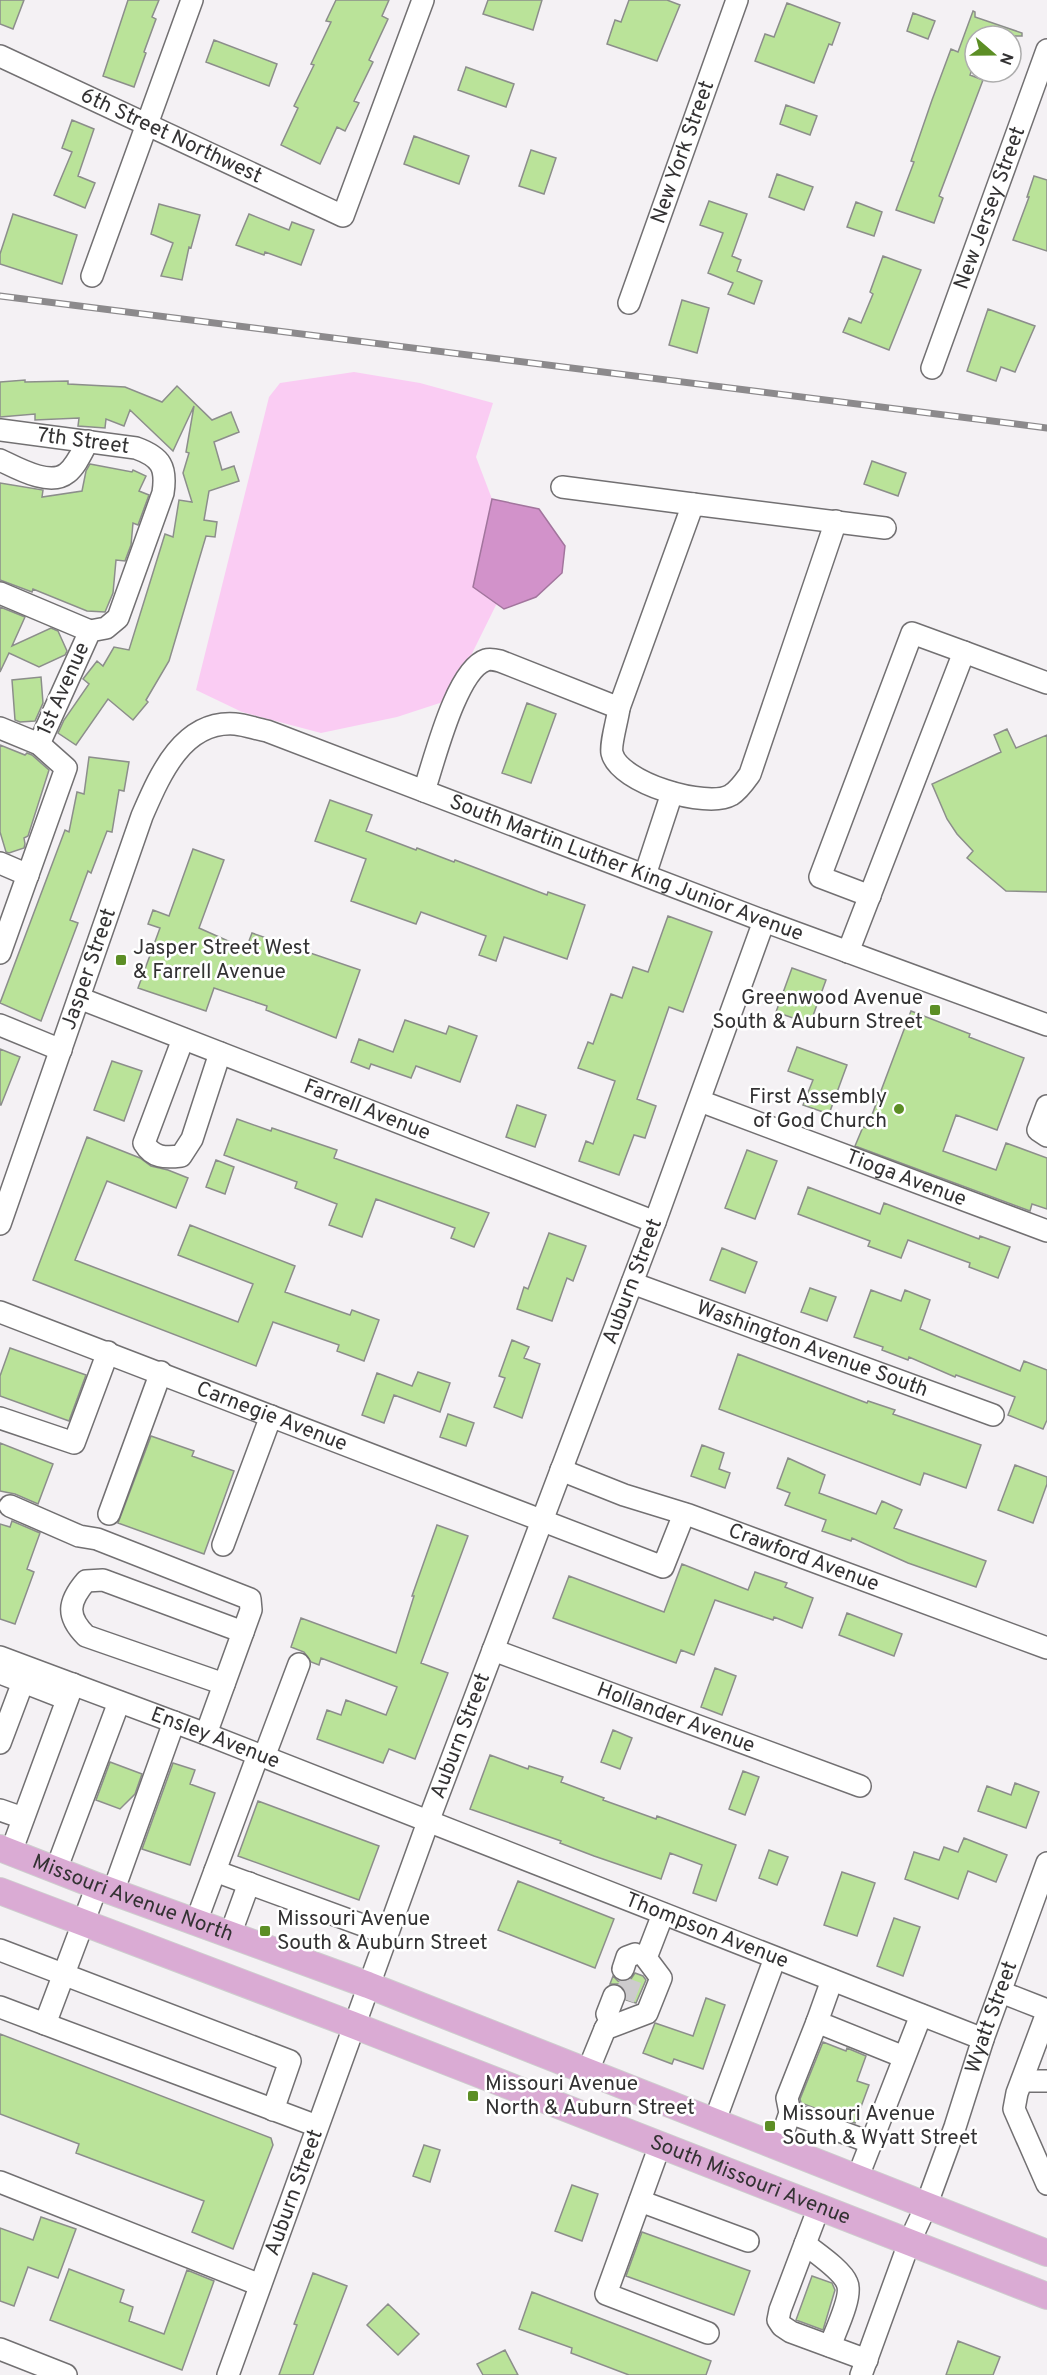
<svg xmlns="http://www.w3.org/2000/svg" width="1047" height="2375" viewBox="0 0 1047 2375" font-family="Overpass,sans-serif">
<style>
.green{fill:#faccf3}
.water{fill:#d292ca;stroke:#a2759d;stroke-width:1.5}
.building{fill:#bae399;stroke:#8c8e8b;stroke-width:1.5}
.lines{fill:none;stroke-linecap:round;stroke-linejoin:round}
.minor-tunnel{stroke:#cdcbcd;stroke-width:21;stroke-dasharray:21 10;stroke-linecap:butt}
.minor-casing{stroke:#727072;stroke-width:24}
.major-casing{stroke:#cecece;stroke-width:28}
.minor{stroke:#fff;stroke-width:21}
.major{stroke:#daabd4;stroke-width:26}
.rail-casing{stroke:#8c8a8c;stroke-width:7}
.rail{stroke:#fff;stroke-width:4.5;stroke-dasharray:14;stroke-linecap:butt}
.poi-dot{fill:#5c8e25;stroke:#fff;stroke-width:2}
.labels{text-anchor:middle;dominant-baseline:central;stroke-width:5;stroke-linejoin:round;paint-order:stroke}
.street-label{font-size:21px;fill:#333233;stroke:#fff}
.poi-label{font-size:21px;fill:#333233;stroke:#fff;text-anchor:start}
</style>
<rect width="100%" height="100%" fill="#f4f1f4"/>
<path class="green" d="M354 372 420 383 493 403 476 457 492 499 473 586 497 603 449 700 397 717 321 733 242 712 196 690 269 397 280 383Z"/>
<path class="water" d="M492 499 539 509 565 546 562 573 536 597 504 609 473 587Z"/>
<path class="building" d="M0 0H24L13 29 0 24Z
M128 0H159L152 17 156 19 144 52 146 53 134 87 103 76Z
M336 0H389L382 16 388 19 369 60 373 62 354 101 359 103 345 131 337 127 320 164 281 145 298 108 294 106 314 65 311 64 331 22 326 21Z
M488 0H542L533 30 483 14Z
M629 0H667L680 5 657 61 607 44 615 20 621 22Z
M787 3 840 23 832 45 829 44 814 83 755 61 765 34 774 37Z
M973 11 975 12V17L1022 33V36H975V62L970 75 983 80 939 196 943 198 934 223 896 210 914 162 911 161 932 100 951 49 958 52Z
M913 13 935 21 928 39 907 31Z
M214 40 277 64 269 86 206 62Z
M466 67 514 84 506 107 458 90Z
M786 105 817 116 810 135 780 124Z
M72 120 94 129 78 176 95 183 85 208 54 195 72 152 62 148Z
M414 136 469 156 459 184 404 164Z
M531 150 556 158 544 194 519 186Z
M777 174 813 187 804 210 769 197Z
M1034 176 1047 180V251L1013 240 1029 197H1027Z
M709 201 747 214 732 256 741 260 737 271 762 281 754 304 728 294 733 283 708 273 723 233 700 225Z
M856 202 882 212 874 236 847 227Z
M159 204 200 215 191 248 189 247 182 280 161 276 173 243 151 234Z
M13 214 77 235 62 284 0 264V254Z
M249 214 289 230 292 222 314 230 301 265 265 252 264 255 236 245Z
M883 256 921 270 889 350 843 332 849 318 861 323 873 294 870 292Z
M682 300 709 308 697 353 669 345Z
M988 309 1035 326 1015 372 1001 367 996 381 967 371Z
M25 380V382L68 381V384L125 387 162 402 177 386 212 420 231 412 239 432 214 442 222 470 234 466 239 481 209 491 204 520 217 522 215 537 206 536 169 661 146 700 148 702 133 720 108 699 76 745 58 733 64 720 89 684 83 679 97 661 103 666 114 647 129 650 165 534 173 537 179 500 192 502 183 473 189 453 186 452 194 406 173 451 130 410 124 426 106 419 105 428 78 426 79 418 35 420V414L0 417V382Z
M872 461 906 473 898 496 864 484Z
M90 464 132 472 133 470 146 476 139 491 149 495 138 525 133 523 131 545 125 561 116 560 113 593 105 612 87 611 33 589 32 592 0 580V483L43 490 42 497 82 491 86 471Z
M0 607 25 617 12 646 51 628 58 631 67 651 65 655 39 667 9 653 0 672Z
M41 677 43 703 35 721 20 722 15 720 12 680Z
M527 703 556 714 531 783 502 773Z
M1007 729 1016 748 1047 735V892L1006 891 967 858 973 851 957 834 947 819 932 784 1001 752 994 735Z
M0 745 25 755 27 753 32 755 49 770 28 836 24 838 25 844 24 848 9 853 6 852 0 832Z
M89 757 129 762 124 791 119 790 112 832 107 831 91 873 88 871 70 920 78 923 41 1021 0 1003 65 830 69 832 77 792 84 794Z
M330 800 372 815 366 831 416 850 417 848 454 862 455 860 547 895 548 892 585 905 567 959 504 937 496 961 479 955 486 936 421 912 416 924 351 901 366 859 315 841Z
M193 849 224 860 199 928 246 949 252 933 360 970 336 1038 266 1010 267 1006 214 988 206 1011 138 988 160 928 148 924 153 910 169 916Z
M668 916 712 932 683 1012 669 1007 637 1099 656 1106 645 1138 634 1135 619 1175 579 1161 586 1141 593 1144 615 1081 578 1068 588 1042 593 1044 611 994 622 998 633 967 648 972Z
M792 968 826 980 810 1024 776 1012Z
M911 1011 970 1034 969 1037 1024 1058 997 1130 956 1115 943 1151 996 1170 1006 1143 1047 1158V1209L1032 1204 1030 1211 855 1146 863 1127 867 1128Z
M405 1020 446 1034 449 1026 477 1036 460 1082 416 1066 411 1078 371 1064 369 1069 351 1062 359 1039 393 1052Z
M797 1047 847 1065 829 1114 803 1105 813 1080 788 1071Z
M0 1049 20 1057 1 1105H0Z
M112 1061 142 1071 124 1121 94 1110Z
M517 1105 546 1115 535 1147 506 1137Z
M237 1119 271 1131 272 1128 337 1150 334 1158 489 1213 474 1247 451 1238 455 1228 376 1199 362 1237 329 1225 337 1204 295 1188 297 1182 224 1155Z
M87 1137 140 1158 151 1166 168 1170 188 1178 176 1208 107 1181 75 1260 238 1322 253 1284 178 1255 190 1225 295 1266 285 1292 350 1315 352 1310 379 1320 364 1361 337 1351 339 1345 273 1322 256 1366 33 1280Z
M747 1150 777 1161 755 1219 725 1208Z
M216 1160 234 1167 225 1194 206 1187Z
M808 1187 880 1214 884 1203 979 1239 980 1236 1010 1247 998 1278 969 1267 970 1263 908 1240 901 1258 868 1246 870 1241 798 1214Z
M549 1233 586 1246 573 1281 567 1278 552 1321 517 1309 524 1287 528 1289Z
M722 1248 757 1262 745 1293 710 1280Z
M810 1288 836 1297 827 1321 801 1312Z
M871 1290 901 1301 905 1290 930 1300 920 1329 1020 1371 1024 1361 1047 1370V1420L1043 1429 1008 1415 1015 1397 956 1375 955 1377 909 1357 908 1360 882 1350 883 1347 854 1337Z
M512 1340 529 1347 524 1358 540 1364 522 1418 494 1407 505 1378 499 1376Z
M10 1348 86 1375 69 1421 0 1396V1376Z
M738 1354 867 1403 868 1401 895 1410 893 1414 981 1445 966 1488 924 1473 920 1485 719 1409Z
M418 1372 450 1383 440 1412 394 1395 384 1423 362 1415 377 1373 412 1386Z
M448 1414 474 1423 466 1446 440 1437Z
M151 1436 194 1451 192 1456 234 1471 204 1554 118 1523Z
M0 1443 53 1464 38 1504 15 1494 0 1491Z
M702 1445 724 1453 719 1469 730 1473 725 1488 691 1476Z
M788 1458 825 1475 819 1493 876 1514 882 1501 902 1510 894 1528 986 1561 976 1587 908 1563 852 1538 851 1541 822 1531 826 1520 785 1505 790 1493 777 1488Z
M1015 1465 1047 1477V1484L1033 1523 998 1510Z
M12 1521 40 1533 27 1569 34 1572 15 1624 0 1619V1524L10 1527Z
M437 1525 468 1536 421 1663 448 1673 415 1759 389 1749 383 1763 317 1739 327 1710 341 1715 346 1700 386 1715 397 1687 321 1658 319 1665 311 1662 304 1652 291 1647 301 1618 396 1653 414 1596H412Z
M682 1564 748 1590 755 1572 787 1583 785 1587 813 1598 802 1628 774 1617 773 1620 715 1600 694 1655 681 1650 676 1663 553 1618 569 1576 664 1612Z
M847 1613 902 1634 894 1656 839 1635Z
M715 1668 736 1676 722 1715 701 1707Z
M613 1730 632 1738 620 1769 601 1762Z
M490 1755 528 1769 529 1766 563 1777 561 1782 604 1798 603 1800 656 1819 657 1816 736 1845 716 1901 693 1893 702 1865 670 1853 661 1879 594 1856 560 1843 561 1841 470 1809Z
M110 1762 142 1774 135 1794 120 1809 96 1800Z
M173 1763 195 1770 190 1784 215 1793 190 1865 142 1849Z
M743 1771 759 1777 745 1815 729 1809Z
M1015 1783 1039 1792 1026 1828 978 1811 987 1786 1011 1795Z
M258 1801 379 1846 359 1900 238 1856Z
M964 1838 1007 1855 996 1882 968 1871 958 1899 905 1879 914 1852 939 1860 944 1847 958 1852Z
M769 1850 788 1857 777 1885 759 1878Z
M842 1872 875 1883 857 1936 824 1925Z
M518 1881 614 1919 595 1968 498 1930Z
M894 1918 920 1927 903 1976 877 1966Z
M635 1973 643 1976 646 1980 636 2003 626 2000 624 1989 619 1984H610L613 1976 618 1981 625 1982 631 1979Z
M706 1998 725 2005 703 2069 674 2059 672 2064 643 2053 655 2023 693 2036Z
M0 2034 271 2138 273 2145 233 2249 192 2232 204 2201 76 2153 79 2144 0 2114Z
M823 2042 846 2051 847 2048 866 2056 857 2081 869 2085 855 2123 801 2103 800 2099Z
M424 2145 440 2150 430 2182 413 2176Z
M572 2185 598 2194 582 2241 555 2231Z
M41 2217 76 2229 58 2278 28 2267 14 2306 0 2301V2228L33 2240Z
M642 2232 750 2271 734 2315 626 2276Z
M69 2269 124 2290 120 2302 133 2307 129 2321 164 2334 187 2270 214 2281 182 2370 50 2320Z
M313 2273 347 2286 313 2375H279L297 2325 294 2324Z
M812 2276 832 2283 835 2290 823 2330 796 2320Z
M532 2292 711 2361 706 2375H629L571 2353 572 2348 519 2329Z
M388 2304 419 2334 398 2355 367 2325Z
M958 2341 1000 2357 993 2375H946Z
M505 2350 518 2375H483L477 2364Z"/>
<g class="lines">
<path class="minor-tunnel" d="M624 1999 634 1972"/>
<defs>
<g id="minor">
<path id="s1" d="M0 56 343 216 423 0"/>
<path d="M92 276 192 0"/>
<path id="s2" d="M629 303 737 0"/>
<path id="s3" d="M932 368 1047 50"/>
<path id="s4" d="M0 430 136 448C161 457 167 467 163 493L118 618 106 628 90 631 39 744"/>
<path d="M0 460C17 468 50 487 67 473 76 466 82 452 88 441"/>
<path d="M562 487 693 504"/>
<path d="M0 593 90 631"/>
<path d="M619 708C618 718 610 744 612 753 619 783 707 809 731 795 739 790 745 781 750 774L836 521"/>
<path d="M0 728 39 744 66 768 0 953"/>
<path d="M424 791C434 762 456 670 486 660 489 659 496 660 500 661L619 708 693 504 885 528"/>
<path d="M0 863 28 875"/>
<path d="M645 875 672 793"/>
<path d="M870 896 820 877 912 633 964 652"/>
<path d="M848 952 964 652 1047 683"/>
<path id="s5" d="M79 998 655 1222"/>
<path d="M0 1025 61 1050"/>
<path d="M183 1039 144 1143C153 1158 165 1158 181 1156L192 1139 220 1053"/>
<path id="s6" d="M700 1101 1047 1231"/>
<path d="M1047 1106 1038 1130 1047 1136"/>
<path id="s7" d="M0 1224 142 816C159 777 182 720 235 724 246 725 256 729 267 731L764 921 1047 1025"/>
<path id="s8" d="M632 1283 993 1415"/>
<path id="s9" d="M0 1312 663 1567 684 1514"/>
<path d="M0 1418 74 1443 108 1352"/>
<path id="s10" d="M561 1470 624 1495 689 1515 1047 1648"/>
<path d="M10 1506 79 1536 97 1539 250 1599 251 1610 206 1734"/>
<path d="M109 1514 161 1372"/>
<path d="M223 1545 271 1416"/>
<path id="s11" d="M493 1650 860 1786"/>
<path id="s12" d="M0 1657 206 1734 983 2039"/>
<path d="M0 1673 67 1699"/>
<path d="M224 1684 86 1636C66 1616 68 1602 86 1581L103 1580 243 1632"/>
<path d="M0 1743 23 1682"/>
<path d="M264 1757 299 1664"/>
<path d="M0 1810 23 1818"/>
<path d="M11 1852 73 1684"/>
<path d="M56 1870 119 1702"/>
<path d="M215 1871 387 1934"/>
<path d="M113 1892 174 1722"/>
<path d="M196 1922 258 1755"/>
<path d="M230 1935 249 1883"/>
<path d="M0 1950 290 2061 273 2110"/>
<path d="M623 1969 627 1957 635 1954"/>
<path d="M832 1980 817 2022 904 2057"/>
<path d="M1001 1992 1047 2010"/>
<path d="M0 2007 45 2024 97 1886"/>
<path d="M1047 2013 1017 2093 1014 2109 1047 2184"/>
<path d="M45 2024 317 2126"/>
<path d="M605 2029 610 2020 607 2014 614 1996"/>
<path d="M587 2073 605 2029 647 2013 661 1978 646 1958 663 1914"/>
<path d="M1022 2081H1047"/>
<path d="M790 2113 872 2143"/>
<path d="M714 2123 775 1958"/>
<path d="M660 2145 606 2294 708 2333"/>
<path d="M778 2148 790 2113 787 2098 817 2022"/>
<path d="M857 2179 921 2015"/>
<path d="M0 2182 260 2285"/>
<path d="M640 2201 748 2241"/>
<path d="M819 2207 780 2310 778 2320 782 2326 791 2332 867 2360"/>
<path d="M805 2244C816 2253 842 2270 847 2283 853 2296 835 2332 830 2346"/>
<path d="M0 2349 66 2375"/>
<path id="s13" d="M228 2375 428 1822 655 1222 764 921"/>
<path id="s14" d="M861 2375 909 2243 926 2206 955 2127 983 2039 1047 1863"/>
</g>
<g id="major">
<path id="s15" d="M0 1848 97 1886 368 1985 1047 2253"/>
<path id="s16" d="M0 1891 353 2025 1047 2296"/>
</g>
</defs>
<use href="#minor" class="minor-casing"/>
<use href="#major" class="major-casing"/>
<use href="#minor" class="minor"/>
<use href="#major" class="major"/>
<defs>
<path id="rail" d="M0 296 1047 428"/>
</defs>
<use href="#rail" class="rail-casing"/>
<use href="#rail" class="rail"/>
</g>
<g class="poi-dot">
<rect x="115" y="954" width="12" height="12" rx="3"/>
<rect x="929" y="1004" width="12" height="12" rx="3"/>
<circle cx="899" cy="1109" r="6"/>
<rect x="259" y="1925" width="12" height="12" rx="3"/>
<rect x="467" y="2090" width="12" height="12" rx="3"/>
<rect x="764" y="2120" width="12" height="12" rx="3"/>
</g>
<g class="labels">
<g class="street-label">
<text stroke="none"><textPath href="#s1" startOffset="189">6th Street Northwest</textPath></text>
<text stroke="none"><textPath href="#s2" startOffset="160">New York Street</textPath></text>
<text stroke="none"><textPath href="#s3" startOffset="170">New Jersey Street</textPath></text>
<text stroke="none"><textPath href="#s4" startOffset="84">7th Street</textPath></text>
<text transform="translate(64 689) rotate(-66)">1st Avenue</text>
<text stroke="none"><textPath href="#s7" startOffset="990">South Martin Luther King Junior Avenue</textPath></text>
<text stroke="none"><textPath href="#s7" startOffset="270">Jasper Street</textPath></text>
<text stroke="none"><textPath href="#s5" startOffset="309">Farrell Avenue</textPath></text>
<text stroke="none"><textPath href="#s6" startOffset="220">Tioga Avenue</textPath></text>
<text stroke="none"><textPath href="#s13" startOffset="1166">Auburn Street</textPath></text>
<text stroke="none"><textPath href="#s8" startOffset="192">Washington Avenue South</textPath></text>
<text stroke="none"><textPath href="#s9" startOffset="291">Carnegie Avenue</textPath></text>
<text stroke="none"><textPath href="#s10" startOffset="258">Crawford Avenue</textPath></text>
<text stroke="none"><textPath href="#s11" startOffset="195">Hollander Avenue</textPath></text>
<text stroke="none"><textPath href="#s13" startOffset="680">Auburn Street</textPath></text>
<text stroke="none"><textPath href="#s12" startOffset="230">Ensley Avenue</textPath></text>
<text stroke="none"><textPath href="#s15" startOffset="142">Missouri Avenue North</textPath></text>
<text stroke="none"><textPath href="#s12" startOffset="758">Thompson Avenue</textPath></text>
<text stroke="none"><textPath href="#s14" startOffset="381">Wyatt Street</textPath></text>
<text stroke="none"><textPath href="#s16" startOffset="804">South Missouri Avenue</textPath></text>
<text stroke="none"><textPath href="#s13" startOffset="194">Auburn Street</textPath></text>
</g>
<g class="poi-label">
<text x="133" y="948">Jasper Street West<tspan x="133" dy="24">&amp; Farrell Avenue</tspan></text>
<text x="923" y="998" text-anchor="end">Greenwood Avenue<tspan x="923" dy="24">South &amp; Auburn Street</tspan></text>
<text x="887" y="1097" text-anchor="end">First Assembly<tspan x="887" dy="24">of God Church</tspan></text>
<text x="277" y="1919">Missouri Avenue<tspan x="277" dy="24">South &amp; Auburn Street</tspan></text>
<text x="485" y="2084">Missouri Avenue<tspan x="485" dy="24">North &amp; Auburn Street</tspan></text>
<text x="782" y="2114">Missouri Avenue<tspan x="782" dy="24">South &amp; Wyatt Street</tspan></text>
</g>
</g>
<g transform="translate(993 54) rotate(110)"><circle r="28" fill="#ffffff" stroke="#adadad" stroke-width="1.5"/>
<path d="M0-4.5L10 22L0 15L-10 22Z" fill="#5c8e25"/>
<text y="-9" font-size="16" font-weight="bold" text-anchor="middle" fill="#333233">N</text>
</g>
</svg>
